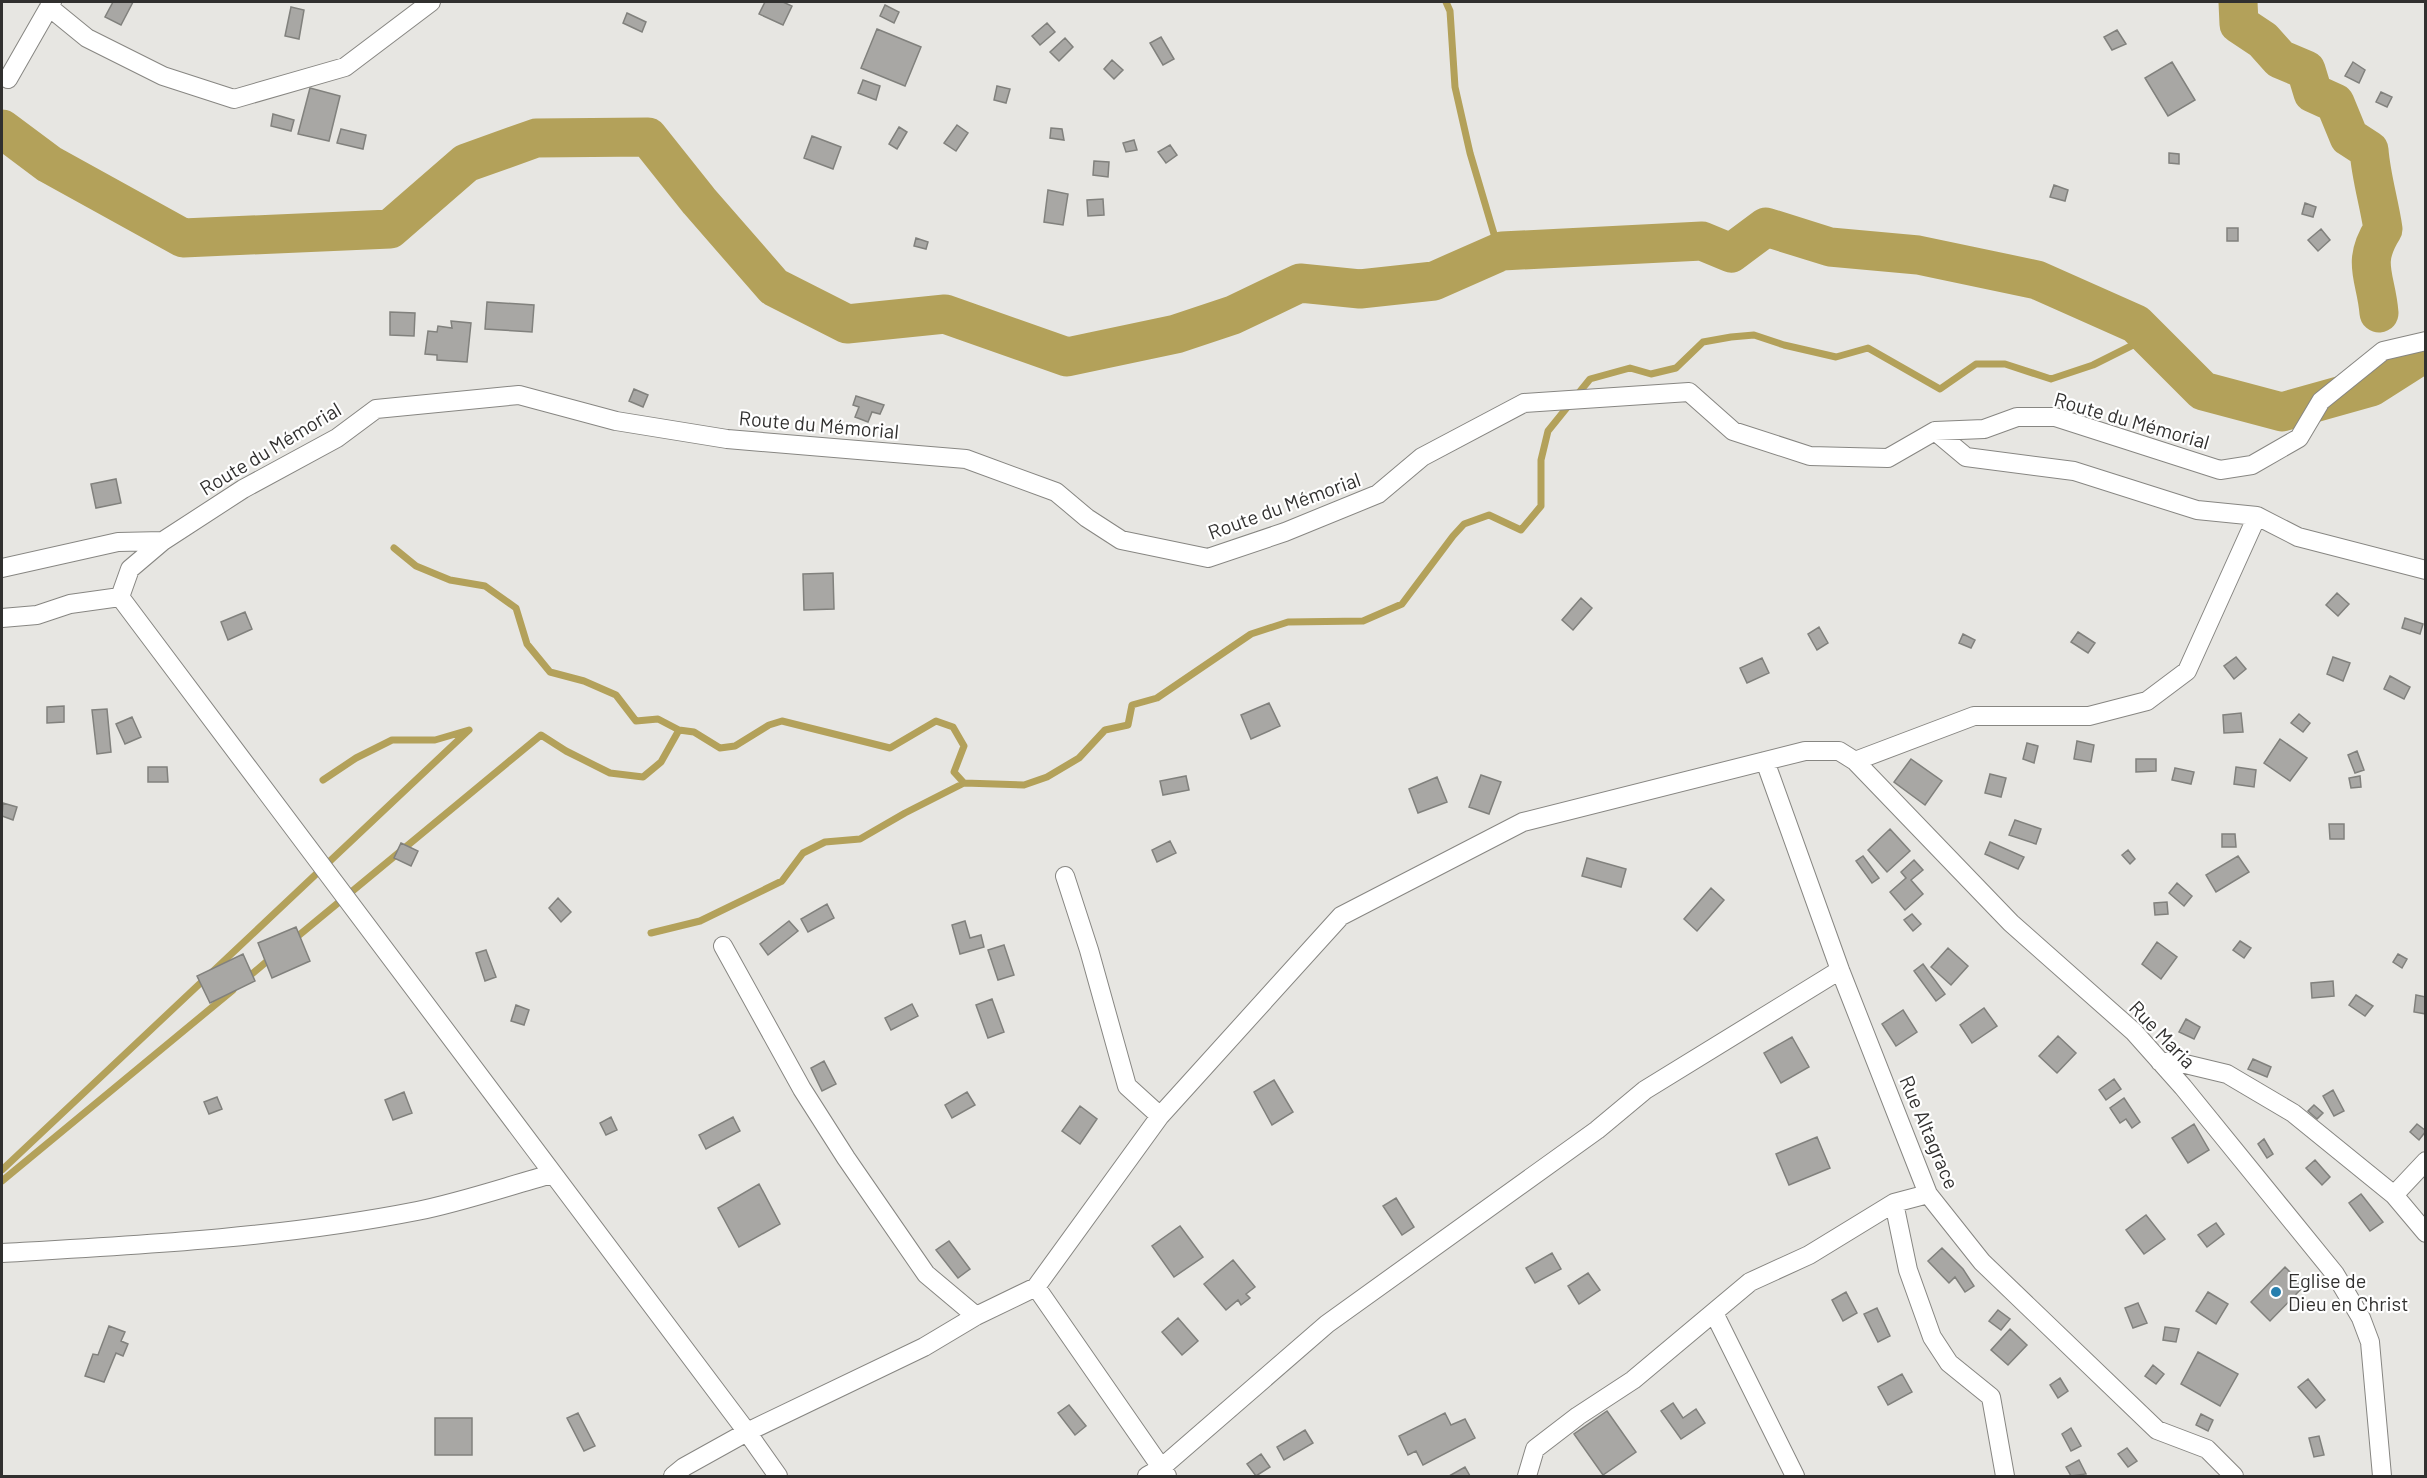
<svg xmlns="http://www.w3.org/2000/svg" width="2427" height="1478" viewBox="0 0 2427 1478" font-family="Barlow,sans-serif">
<style>
.lines{fill:none;stroke-linecap:round;stroke-linejoin:round}
.stream{stroke:#b3a15a;stroke-width:7}
.river{stroke:#b3a15a;stroke-width:39}
.building{fill:#a8a7a4;stroke:#81817d;stroke-width:1.5}
.street-casing{stroke:#878682;stroke-width:20}
.street{stroke:#fff;stroke-width:18}
.poi-dot{fill:#277fae;stroke:#fff;stroke-width:2}
.labels{text-anchor:middle;dominant-baseline:central;stroke-width:4.5;stroke-linejoin:round;paint-order:stroke}
.street-label{font-size:20px;fill:#31302f;stroke:#fff}
.poi-label{font-size:20px;fill:#31302f;stroke:#fff;text-anchor:start}
</style>
<rect width="100%" height="100%" fill="#e7e6e2"/>
<g class="lines">
<path class="stream" d="M1446 2 1450 11 1455 87 1470 153 1494 234 1502 251
M2 128V129
M394 548 416 566 450 580 485 586 516 608 527 644 550 672 584 681 616 695 636 721 658 719 679 730
M651 933 700 921 782 881 803 853 825 842 860 839 905 813 964 783
M292 941 541 735 566 751 610 773 643 777 661 762 679 730 694 732 720 748 735 746 769 725 782 721 890 748 936 721 953 727 964 746 954 772 964 783 1024 785 1047 777 1079 758 1105 730 1128 725 1132 705 1157 698 1251 634 1288 622 1363 621 1402 604 1453 536 1464 524 1489 515 1521 530 1541 506V460L1548 431 1590 379 1630 368 1651 374 1676 368 1703 342 1731 337 1754 335 1784 345 1836 357 1868 348 1940 389 1976 364H2005L2051 379 2093 365 2149 337
M246 979 272 957
M2 1170 469 730 435 740H392L356 758 323 780
M2 1181 233 990"/>
<path class="river" d="M2238 2 2239 24 2263 40 2280 59 2306 70 2313 93 2335 103 2349 137 2369 150C2371 177 2379 202 2383 229 2361 264 2376 276 2379 313
M2 129 49 164 183 238 390 229 466 163 536 138 648 137 699 201 774 287 847 324 945 314 1067 357 1176 334 1233 315 1300 283 1360 289 1434 281 1502 251 1702 241 1731 253 1766 227 1830 247 1918 255 2037 280 2136 324 2203 391 2282 412 2371 387 2426 352"/>
</g>
<path class="building" d="M113 2H133L121 25 105 17Z
M765 2H783L792 6 783 25 759 14Z
M885 5 899 12 894 23 880 16Z
M291 7 304 10 299 39 285 36Z
M627 13 646 22 642 32 623 23Z
M1047 23 1055 32 1040 45 1032 36Z
M877 29 921 47 905 86 861 68Z
M2117 30 2126 44 2112 50 2104 37Z
M1161 37 1174 59 1163 65 1150 43Z
M1065 38 1073 47 1059 61 1050 52Z
M1112 60 1123 70 1114 79 1104 69Z
M2172 62 2195 100 2168 116 2145 78Z
M2353 62 2365 70 2359 83 2345 76Z
M863 80 880 86 876 100 858 93Z
M997 86 1010 89 1006 103 994 100Z
M310 88 340 96 329 141 298 134Z
M2381 92 2392 97 2387 107 2376 102Z
M273 114 294 120 291 131 271 126Z
M957 125 968 133 956 151 944 143Z
M899 127 907 132 897 149 889 144Z
M1051 128 1062 129 1064 140 1050 138Z
M341 129 366 135 363 149 337 143Z
M812 136 841 147 833 169 804 158Z
M1134 140 1137 150 1126 152 1123 143Z
M1170 145 1177 155 1166 163 1158 152Z
M2169 153 2179 154V164L2169 163Z
M1094 161 1109 162 1108 177 1093 175Z
M2054 185 2068 190 2065 201 2050 197Z
M1048 190 1068 194 1063 225 1044 222Z
M1103 199 1104 215 1088 216 1087 200Z
M2305 203 2316 207 2313 217 2302 214Z
M2227 228H2238V241H2227Z
M2321 229 2330 240 2318 251 2308 240Z
M916 238 928 242 926 249 914 246Z
M487 302 534 305 532 332 485 329Z
M390 312 415 313 414 336 390 335Z
M451 321 471 323 467 362 437 360V355L425 354 428 331 437 332 438 326 452 328Z
M634 389 648 395 643 407 629 401Z
M856 396 884 405 880 414 872 412 868 422 855 417 859 407 853 405Z
M116 479 121 503 96 508 91 484Z
M833 573 834 609 804 610 803 574Z
M2337 593 2349 604 2338 616 2326 605Z
M1581 598 1592 608 1573 630 1562 620Z
M245 612 252 629 228 640 221 622Z
M2405 618 2423 624 2420 634 2402 628Z
M1819 627 1828 643 1817 650 1808 634Z
M2078 632 2095 643 2088 653 2071 642Z
M1963 634 1975 640 1971 648 1959 643Z
M2236 657 2246 669 2234 679 2224 666Z
M2333 657 2350 663 2343 681 2327 674Z
M1762 658 1769 673 1747 683 1740 668Z
M2390 676 2410 687 2404 699 2384 689Z
M1269 703 1280 726 1251 739 1241 715Z
M64 706V722L47 723V707Z
M107 709 111 752 97 754 92 710Z
M2241 713 2243 732 2224 733 2223 715Z
M2299 714 2310 723 2303 732 2291 723Z
M132 717 141 737 125 744 116 724Z
M2280 739 2307 758 2290 781 2264 763Z
M2077 741 2094 745 2091 762 2074 759Z
M2027 743 2038 746 2034 763 2023 759Z
M2357 751 2364 770 2355 773 2348 755Z
M1911 759 1942 781 1925 805 1894 782Z
M2136 759H2156V771L2136 772Z
M148 767H167L168 782H148Z
M2236 767 2256 770 2254 787 2234 784Z
M2175 768 2194 772 2191 784 2172 780Z
M1990 774 2006 778 2001 797 1985 793Z
M1481 775 1501 782 1489 814 1469 807Z
M1186 776 1189 790 1163 795 1160 781Z
M2360 776 2361 787 2351 788 2349 778Z
M1437 777 1447 802 1418 813 1409 789Z
M3 803 17 807 13 820 2 816Z
M2015 820 2041 829 2036 844 2009 835Z
M2329 824H2344V839H2330Z
M1890 829 1910 851 1887 872 1868 850Z
M2222 834H2235L2236 847H2222Z
M1170 841 1176 853 1157 862 1152 850Z
M1990 842 2024 857 2018 869 1985 854Z
M401 843 418 851 411 866 394 858Z
M2128 850 2135 859 2130 864 2122 855Z
M1863 856 1879 878 1872 883 1856 861Z
M2238 856 2249 872 2216 892 2206 875Z
M1587 858 1626 869 1621 887 1582 876Z
M1914 860 1923 870 1911 880 1923 894 1905 910 1890 892 1906 878 1901 872Z
M2177 883 2192 896 2184 906 2169 893Z
M1711 888 1724 900 1697 931 1684 919Z
M558 898 571 912 561 922 549 908Z
M2167 902 2168 914 2155 915 2154 903Z
M827 904 834 918 808 932 801 919Z
M1912 914 1921 924 1913 931 1904 920Z
M789 921 798 931 768 955 760 944Z
M965 921 970 938 981 935 984 947 960 954 952 925Z
M296 927 310 961 272 978 258 943Z
M2240 941 2251 948 2244 958 2233 950Z
M2157 942 2177 957 2161 979 2142 964Z
M1004 945 1014 975 998 980 988 950Z
M1948 948 1968 966 1951 985 1931 967Z
M486 950 496 977 485 981 476 953Z
M243 954 255 981 210 1003 197 976Z
M2398 954 2407 959 2402 968 2393 962Z
M1923 964 1945 994 1936 1001 1914 971Z
M2333 981 2334 996 2312 998 2311 983Z
M2356 995 2373 1006 2365 1016 2349 1005Z
M2416 995 2426 997V1014L2414 1012Z
M992 999 1004 1032 988 1038 976 1005Z
M912 1004 918 1016 891 1030 885 1018Z
M516 1005 529 1010 524 1025 511 1021Z
M1984 1008 1997 1026 1972 1043 1960 1025Z
M1903 1010 1917 1032 1896 1046 1882 1024Z
M2186 1019 2200 1027 2194 1039 2179 1032Z
M2058 1036 2076 1053 2057 1073 2039 1056Z
M1792 1037 1809 1067 1781 1083 1764 1053Z
M2253 1059 2271 1067 2267 1077 2248 1069Z
M824 1061 836 1084 822 1091 811 1068Z
M2114 1079 2121 1089 2106 1100 2099 1090Z
M1274 1080 1293 1112 1272 1125 1254 1092Z
M2333 1090 2344 1111 2334 1116 2323 1096Z
M404 1092 412 1113 393 1120 385 1100Z
M967 1092 975 1105 952 1118 945 1105Z
M217 1097 222 1109 209 1114 204 1102Z
M2124 1098 2140 1122 2132 1128 2126 1119 2120 1123 2110 1108Z
M2314 1105 2323 1113 2317 1119 2308 1111Z
M1080 1106 1097 1119 1080 1144 1062 1131Z
M611 1117 617 1130 606 1135 600 1123Z
M733 1117 740 1131 706 1149 699 1135Z
M2194 1124 2209 1150 2188 1163 2172 1138Z
M2417 1124 2426 1131 2419 1140 2410 1132Z
M1817 1137 1830 1168 1789 1185 1776 1154Z
M2264 1139 2273 1154 2267 1158 2258 1144Z
M2315 1160 2330 1177 2322 1185 2306 1168Z
M759 1184 780 1224 739 1247 718 1208Z
M2361 1194 2383 1222 2370 1231 2349 1203Z
M1396 1198 1414 1227 1402 1235 1383 1206Z
M2146 1215 2165 1239 2144 1254 2126 1230Z
M2216 1223 2224 1234 2207 1247 2198 1235Z
M1180 1226 1203 1257 1174 1277 1152 1246Z
M949 1241 970 1269 958 1278 936 1250Z
M1942 1248 1963 1269 1974 1286 1965 1292 1955 1277 1949 1283 1928 1261Z
M1552 1253 1561 1269 1535 1283 1526 1268Z
M1233 1260 1255 1287 1246 1294 1250 1298 1241 1305 1238 1300 1226 1310 1204 1284Z
M2285 1267 2304 1286 2270 1321 2251 1302Z
M1588 1273 1600 1290 1579 1304 1568 1286Z
M1846 1292 1857 1313 1843 1321 1832 1300Z
M2208 1292 2228 1304 2216 1324 2196 1311Z
M2138 1303 2147 1323 2133 1328 2125 1308Z
M1877 1308 1890 1336 1878 1342 1864 1314Z
M1998 1310 2010 1319 2001 1330 1989 1321Z
M1178 1318 1198 1341 1182 1355 1162 1332Z
M109 1326 125 1332 121 1341 128 1344 123 1356 116 1353 104 1382 85 1376 93 1354 98 1355Z
M2165 1327 2179 1329 2176 1342 2163 1340Z
M2010 1329 2027 1345 2008 1365 1991 1350Z
M2198 1352 2238 1374 2220 1406 2181 1384Z
M2153 1365 2164 1374 2156 1384 2145 1376Z
M1902 1374 1912 1392 1888 1405 1878 1387Z
M2060 1378 2068 1391 2058 1398 2050 1385Z
M2308 1379 2325 1400 2316 1408 2298 1387Z
M1673 1403 1683 1418 1696 1409 1705 1423 1681 1439 1661 1411Z
M1069 1405 1086 1426 1075 1435 1058 1413Z
M1607 1411 1636 1452 1603 1475 1574 1434Z
M578 1413 595 1446 584 1451 567 1418Z
M1445 1413 1451 1425 1465 1419 1475 1438 1423 1465 1416 1451 1408 1455 1399 1436Z
M2201 1414 2213 1420 2208 1431 2196 1425Z
M435 1418H472V1455H435Z
M2071 1428 2081 1446 2071 1451 2062 1434Z
M1305 1430 1313 1443 1284 1460 1277 1447Z
M2319 1436 2324 1455 2314 1457 2309 1438Z
M2127 1448 2137 1461 2128 1467 2118 1454Z
M1261 1454 1270 1467 1256 1476 1247 1464Z
M2079 1460 2086 1474 2071 1476 2066 1467Z
M1465 1467 1470 1476H1449Z"/>
<g class="lines">
<defs>
<path id="street" d="M49 7 87 38 163 76 234 99 345 67 431 2
M8 79 52 2
M1935 431 1966 457 2074 471 2197 510 2257 516
M2 568 118 542 163 541
M120 597 747 1432 778 1476
M2 618 37 615 70 604 120 597 130 569 163 541 243 489 337 438 376 409 519 395 616 421 727 439 966 459 1056 492 1087 518 1121 540 1208 558 1285 532 1378 494 1422 457 1524 403 1689 392 1733 431 1810 456 1888 458 1935 431 1984 429 2017 417H2055L2220 470 2252 465 2299 438 2321 401 2383 351 2426 341
M1765 761 1840 970 1928 1194 1982 1262 2157 1430 2207 1449 2234 1476
M1855 761 1974 716H2089L2147 701 2187 671 2257 516 2298 537 2426 570
M1065 876 1089 950 1127 1086 1160 1116
M723 946 802 1089 846 1158 926 1274 976 1316
M2160 1062H2177L2227 1074 2293 1113 2394 1195 2426 1233
M2394 1195 2426 1161
M1894 1203 1908 1270 1932 1337 1949 1363 1991 1397 2005 1476
M2 1253C140 1245 280 1238 417 1211 462 1202 508 1186 552 1174
M1036 1287 1167 1476
M1714 1313 1795 1476
M673 1476 684 1467 747 1432 924 1347 976 1316 1036 1287 1160 1116 1341 916 1523 822 1805 751H1839L1855 761 2011 923 2134 1032 2183 1087 2335 1274 2361 1318 2370 1342 2382 1476
M1147 1476 1161 1468 1327 1324 1597 1130 1645 1090 1840 970
M1527 1476 1535 1449 1578 1416 1633 1380 1750 1282 1809 1255 1894 1203 1928 1194"/>
</defs>
<use href="#street" class="street-casing"/>
<use href="#street" class="street"/>
</g>
<circle class="poi-dot" cx="2276" cy="1292" r="6"/>
<g class="labels">
<g class="street-label">
<text transform="translate(2132 420) rotate(16)">Route du Mémorial</text>
<text transform="translate(819 424) rotate(5)">Route du Mémorial</text>
<text transform="translate(270 448) rotate(-31)">Route du Mémorial</text>
<text transform="translate(1284 505) rotate(-20)">Route du Mémorial</text>
<text transform="translate(2163 1034) rotate(46)">Rue Maria</text>
<text transform="translate(1930 1132) rotate(67)">Rue Altagrace</text>
</g>
<g class="poi-label">
<text x="2288" y="1280">Eglise de<tspan x="2288" dy="23">Dieu en Christ</tspan></text>
</g>
</g>
<rect width="2427" height="1478" fill="none" stroke="#31302f" stroke-width="6"/>
</svg>
